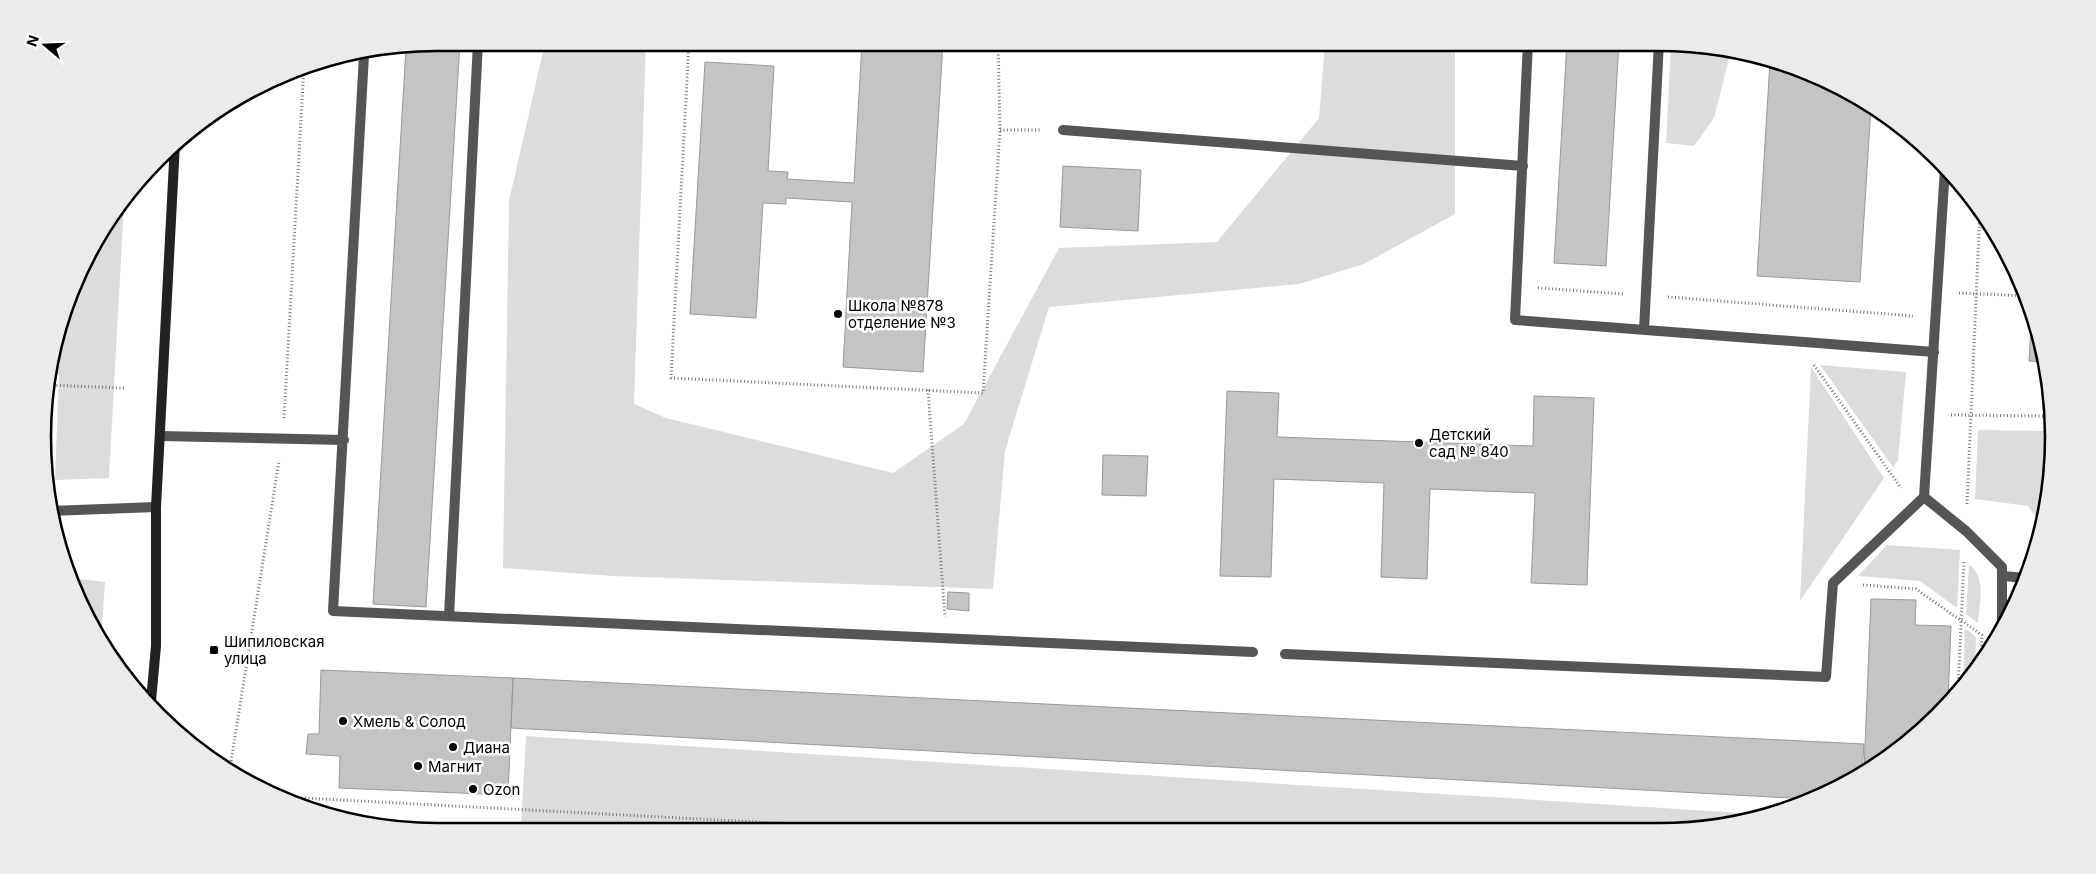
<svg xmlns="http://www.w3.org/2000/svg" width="2096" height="874" viewBox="0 0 2096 874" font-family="Inter,sans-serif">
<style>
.green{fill:#dcdcdc}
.building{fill:#c4c4c4;stroke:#999}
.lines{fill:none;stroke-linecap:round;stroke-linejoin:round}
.path{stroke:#777;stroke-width:3;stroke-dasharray:1 2.5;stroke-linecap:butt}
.lane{stroke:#555;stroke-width:10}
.secondary{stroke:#222;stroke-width:10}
.poi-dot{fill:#000;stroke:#fff;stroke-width:2}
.labels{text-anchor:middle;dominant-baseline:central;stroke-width:5;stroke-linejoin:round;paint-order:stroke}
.poi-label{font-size:15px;fill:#000;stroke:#fff;text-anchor:start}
.rim{fill:none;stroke:#000;stroke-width:2.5}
</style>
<rect width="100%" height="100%" fill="#fff"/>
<path class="green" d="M545 43H646L634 404 666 418 893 473 964 424 1059 248 1217 242 1319 118 1325 43H1455V214L1364 264 1299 284 1049 307 1005 451 993 589 612 576 503 568 509 201Z
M1671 45 1730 54 1714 118 1694 146 1666 143Z
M124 205 109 478 55 480 59 374 49 373 64 310 95 240Z
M1820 365 1906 372 1898 460 1893 467Z
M1811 367 1884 478 1800 601Z
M1978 430 2052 431 2050 488 2042 525 2028 506 1975 499Z
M1887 545 1960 550 1957 608 1920 581 1858 576Z
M1969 565C1987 576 1979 604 1978 623L1966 614Z
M70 578 105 582 101 642 72 588Z
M1965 628 1976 637 1975 670 1963 684Z
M526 736 1757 814 1711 828 645 831 521 824Z"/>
<path class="building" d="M437 42H460L426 607 373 604 406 48Z
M862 42H943L923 372 843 367 852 202 786 198V204L763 203 756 318 690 314 705 62 774 66 768 171 788 172 787 179 854 183Z
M1567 42H1619L1606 266 1554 263Z
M1770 61 1786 63 1856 95 1871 106 1860 282 1757 276Z
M1063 166 1141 170 1138 231 1060 227Z
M2032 313 2040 335 2045 362 2029 361Z
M1227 391 1279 393 1277 437 1533 446 1534 396 1594 398 1587 585 1531 583 1535 493 1430 489 1427 579 1381 577 1384 483 1274 479 1271 577 1220 576Z
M1103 455 1148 456 1146 496 1102 495Z
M948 592 969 593V611L947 609Z
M1871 599 1916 600 1915 625 1951 626 1948 700 1919 734 1864 770Z
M321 670 513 678 508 795 339 788 340 756 306 754 308 734H319Z
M513 678 1864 744 1862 772 1833 791 1808 799 511 728Z"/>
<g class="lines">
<path class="path" d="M689 42 671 378 983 393 1000 130 998 42
M1000 130H1042
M1538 288 1624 294
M1959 293 2026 296
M1668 297 1913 316
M1814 365 1901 488
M46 385 125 388
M928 390 945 617
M1951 415 2052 416
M284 418 304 66
M1967 504 1980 210
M1863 585 1916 589 1982 635 1981 663
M1958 689 1964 562
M230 768 279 461
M284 797 907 830"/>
<path class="lane" d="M1528 42 1515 320 1934 352
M364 55 333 611 1253 652
M1063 130 1523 166
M1644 330 1659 42
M160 436 344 440
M1924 497 1945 168
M50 511 156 507
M2003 576 2026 578
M449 616 478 42
M1285 654 1826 677 1833 583 1924 497 1966 531 2002 567V626"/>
<path class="secondary" d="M151 701 156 646V507L175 143"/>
</g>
<g class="poi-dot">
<circle cx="838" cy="314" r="5"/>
<circle cx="1419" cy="443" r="5"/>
<rect x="209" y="645" width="10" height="10" rx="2.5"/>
<circle cx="343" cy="721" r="5"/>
<circle cx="453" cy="747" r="5"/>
<circle cx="418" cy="766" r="5"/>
<circle cx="473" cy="789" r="5"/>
</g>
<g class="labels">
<g class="poi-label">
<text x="848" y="305">Школа №878<tspan x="848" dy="17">отделение №3</tspan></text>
<text x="1429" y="434">Детский<tspan x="1429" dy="17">сад № 840</tspan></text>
<text x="224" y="641">Шипиловская<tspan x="224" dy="17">улица</tspan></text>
<text x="353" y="721">Хмель &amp; Солод</text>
<text x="463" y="747">Диана</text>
<text x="428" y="766">Магнит</text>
<text x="483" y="789">Ozon</text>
</g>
</g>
<path d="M0 0H2096V874H0ZM437 51H1659A386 386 0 0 1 2045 437V437A386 386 0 0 1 1659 823H437A386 386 0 0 1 51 437V437A386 386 0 0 1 437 51Z" fill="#ebebeb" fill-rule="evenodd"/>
<path class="rim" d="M437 51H1659A386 386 0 0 1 2045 437V437A386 386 0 0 1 1659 823H437A386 386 0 0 1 51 437V437A386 386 0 0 1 437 51Z"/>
<g transform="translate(45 45) rotate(289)" stroke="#ffffff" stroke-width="4" paint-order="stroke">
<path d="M0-4L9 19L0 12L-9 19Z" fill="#000000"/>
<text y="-8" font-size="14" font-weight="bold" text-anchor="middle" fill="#000000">N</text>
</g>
</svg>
